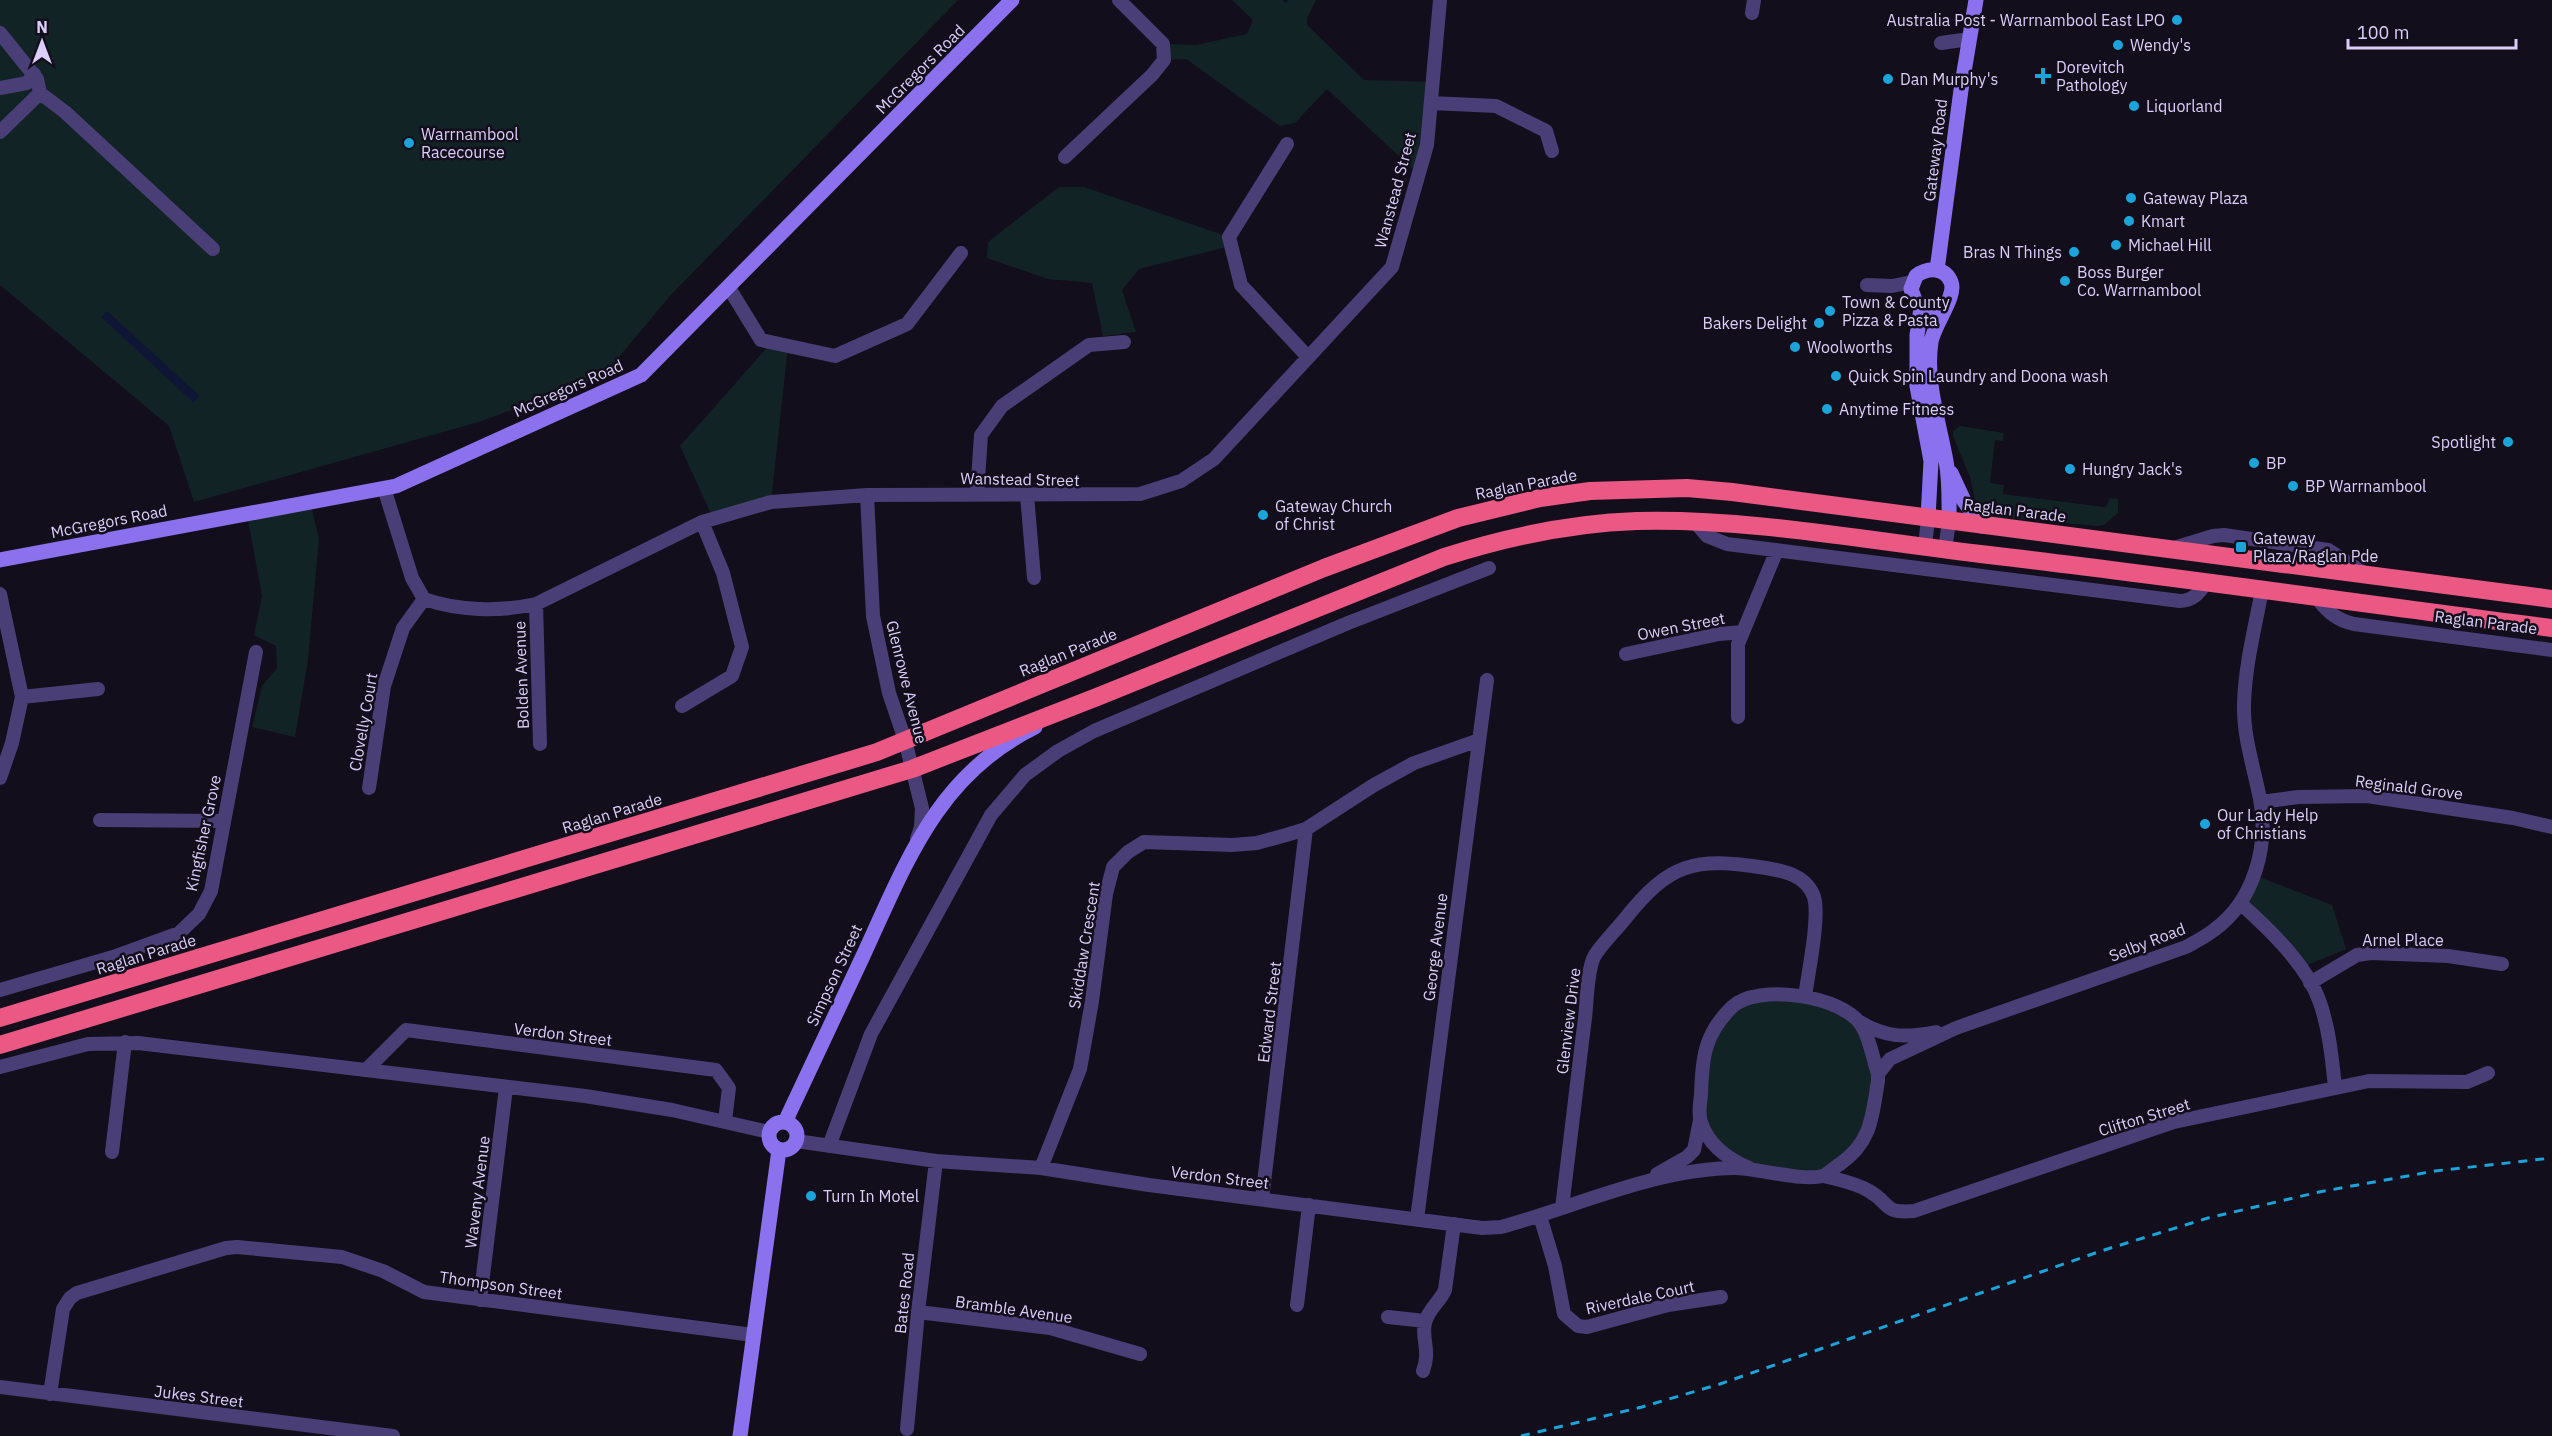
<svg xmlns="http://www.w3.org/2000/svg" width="2552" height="1436" viewBox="0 0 2552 1436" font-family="'IBM Plex Sans',sans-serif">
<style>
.green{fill:#122325}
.water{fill:#0e1535}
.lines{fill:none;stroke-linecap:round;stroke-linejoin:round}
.street{stroke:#4a3e76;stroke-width:14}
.secondary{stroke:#8b71ee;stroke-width:15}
.highway{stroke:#eb5884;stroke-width:18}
.rail{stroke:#1aa4da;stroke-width:3;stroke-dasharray:9 8;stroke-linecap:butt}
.poi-dot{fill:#1aa4da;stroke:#130e1c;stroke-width:2}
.labels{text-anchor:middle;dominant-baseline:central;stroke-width:5;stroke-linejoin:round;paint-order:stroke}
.poi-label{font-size:16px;fill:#dbcff9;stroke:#130e1c;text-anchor:start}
.street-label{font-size:16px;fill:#dbcff9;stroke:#130e1c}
</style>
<rect width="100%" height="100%" fill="#130e1c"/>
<path class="green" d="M0 0H958L669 297 603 376 482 421 194 502 169 426 0 285Z
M1232 0H1282L1286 3 1289 0H1316L1307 18V25L1364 80 1433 82 1418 174 1327 89 1295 123 1280 126 1186 59 1164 60 1163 44 1196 45 1247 34 1253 20Z
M1059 187H1084L1229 237 1231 246 1139 269 1122 290 1136 332 1103 336 1092 283 1048 279 987 258 988 242Z
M772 342 788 346 771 502 713 518 680 446Z
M1960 426 2004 433 2003 441 1995 440 1990 483 2004 485 2003 494 2104 507 2107 506 2109 498 2118 499V513L2104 525 2097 526 1985 516 1977 509 1970 477 1953 436V431Z
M310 502 319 538 308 660 295 737 252 727 262 686 277 668 276 646 254 635 262 596 247 514Z
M2254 875 2332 905 2346 949 2300 968 2240 903Z
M1766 993 1850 1014 1878 1074 1868 1133 1824 1176 1749 1168 1704 1129 1702 1059 1733 1006Z"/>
<path class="water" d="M107 311 200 396 193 402 101 317Z"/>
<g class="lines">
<path class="street" d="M1752 13 1754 0
M0 33 37 79 40 93 65 112 213 249
M1941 43 1969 39
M0 88 27 83 34 74
M1431 103 1496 106 1546 131 1552 151
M0 132 40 93
M1287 144 1229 237 1241 285 1307 356
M1065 157 1152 75 1164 60 1163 44 1119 0
M1867 285 1892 286 1912 282
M729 288 761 340 835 356 907 324 961 253
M384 488 412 578 424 599C459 611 499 612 536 604L702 522 771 502 867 495 1140 494 1181 481 1214 459 1392 267 1427 145 1440 0
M977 494 981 435 1002 406 1089 345 1124 342
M867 495 873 616 889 693 905 740 922 808 921 827 917 839
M1027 495 1034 578
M1695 522 1707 536 1727 544 2180 601C2194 600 2198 594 2206 583
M1925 547 1928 518
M2177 547 2213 536 2224 535 2328 550 2367 575
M1945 550 1949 521
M0 594 22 697 12 743 0 778
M2317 598C2327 612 2337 620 2354 624L2552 650
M536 604 540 744
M1626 654 1719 634 1743 632
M22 697 98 689
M682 706 732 676 742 647 723 573 702 522
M1738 717V644L1777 550
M369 788 384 686 403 628 424 599
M2261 802 2298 797 2367 796 2513 818 2552 827
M100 820 224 821
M2240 903C2268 928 2306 964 2319 1000 2329 1027 2332 1058 2335 1087
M2310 983 2357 955 2371 953 2448 956 2502 964
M0 990 113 957 179 933 199 914 211 891 256 652
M1858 1021C1886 1038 1905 1038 1936 1032
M0 1067 88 1044 138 1043 585 1096 672 1110 769 1132
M366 1070 406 1030 716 1070 729 1088 725 1121
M1878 1074 1890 1059 1956 1028 2186 947C2195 942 2205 937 2214 930 2254 901 2269 846 2260 799 2254 768 2243 736 2244 704 2245 666 2255 627 2262 590
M796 1141 936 1161 1041 1168 1149 1185 1482 1228 1501 1227C1575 1207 1658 1168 1735 1168 1756 1168 1808 1183 1825 1175 1830 1172 1835 1167 1840 1164 1872 1142 1872 1116 1878 1081V1074C1873 1059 1870 1039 1862 1026 1843 995 1757 983 1732 1007 1704 1034 1702 1059 1701 1095 1700 1103 1698 1114 1701 1122 1708 1145 1728 1159 1749 1168
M829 1146 871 1034 991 815 1025 775 1058 751 1094 731 1348 623 1489 568
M112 1152 125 1042
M1041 1168 1080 1069 1092 1001 1106 894 1113 867 1128 852 1144 842 1232 845 1257 843 1286 835 1306 829 1374 785 1414 763 1479 740
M1657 1174 1687 1157 1694 1150 1700 1120
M1824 1176C1839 1180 1856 1183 1869 1191 1891 1203 1882 1214 1914 1211L2174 1122 2369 1081 2467 1082 2488 1073
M1262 1199 1306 829
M1562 1208C1570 1144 1577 1081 1585 1018 1587 1002 1587 968 1595 955 1603 943 1615 931 1624 920 1670 862 1694 857 1766 868 1785 871 1807 876 1814 897 1820 918 1808 973 1805 997
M1540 1216 1555 1266 1564 1314 1578 1326 1587 1327 1668 1305 1721 1297
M1417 1219 1487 680
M480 1300 506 1088
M1297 1305 1309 1205
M918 1312 1050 1328 1140 1354
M1388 1317 1425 1321
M1423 1371C1431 1350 1421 1339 1425 1323 1428 1309 1440 1302 1445 1290L1454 1224
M0 1387 393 1436
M50 1394 63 1309 70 1298 77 1293 226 1248 237 1247 342 1257 383 1271 424 1292 753 1335
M907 1429 918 1312 936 1161"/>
<path class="secondary" d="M1937 270 1961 90 1976 0
M1945 306 1929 311 1916 303 1911 289 1916 276C1928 267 1945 267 1951 282 1957 296 1934 324 1931 342 1925 381 1939 422 1946 461 1950 481 1949 500 1949 521
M1921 308 1917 335V386L1931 461 1928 518
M1951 473 1964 501 1982 526
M0 560 396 486 641 375 1012 0
M769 1136a14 14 0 1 1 28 0a14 14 0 1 1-28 0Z
M785 1122C811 1066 837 1011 863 956 906 863 937 775 1035 727
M740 1436 779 1150"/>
<path class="highway" d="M0 1018 877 752 1324 568 1458 518 1540 498 1590 491 1687 488 1732 492 2552 599
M0 1045 912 769 1097 697 1444 557C1507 537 1571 523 1637 521 1751 518 1875 542 1989 555 2177 577 2364 604 2552 628"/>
<path class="rail" d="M1521 1436 1642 1407 1720 1384 2101 1251 2208 1218 2319 1192 2435 1171 2552 1158"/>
</g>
<g class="poi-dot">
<circle cx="2177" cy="20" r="6"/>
<circle cx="2118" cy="45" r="6"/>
<path d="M2040 67h6v6h6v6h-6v6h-6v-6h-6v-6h6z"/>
<circle cx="1888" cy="79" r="6"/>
<circle cx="2134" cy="106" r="6"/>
<circle cx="409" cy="143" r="6"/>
<circle cx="2131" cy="198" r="6"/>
<circle cx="2129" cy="221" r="6"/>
<circle cx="2116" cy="245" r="6"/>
<circle cx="2074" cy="252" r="6"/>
<circle cx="2065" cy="281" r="6"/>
<circle cx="1830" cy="311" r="6"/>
<circle cx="1819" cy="323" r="6"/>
<circle cx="1795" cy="347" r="6"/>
<circle cx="1836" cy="376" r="6"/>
<circle cx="1827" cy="409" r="6"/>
<circle cx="2508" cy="442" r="6"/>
<circle cx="2254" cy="463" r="6"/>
<circle cx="2070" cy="469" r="6"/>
<circle cx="2293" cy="486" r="6"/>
<circle cx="1263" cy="515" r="6"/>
<rect x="2235" y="541" width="12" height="12" rx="3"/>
<circle cx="2205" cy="824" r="6"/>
<circle cx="811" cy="1196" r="6"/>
</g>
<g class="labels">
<g class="poi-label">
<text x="2165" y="20" text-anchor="end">Australia Post - Warrnambool East LPO</text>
<text x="2130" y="45">Wendy's</text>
<text x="2056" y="67">Dorevitch<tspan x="2056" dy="18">Pathology</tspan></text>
<text x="1900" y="79">Dan Murphy's</text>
<text x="2146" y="106">Liquorland</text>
<text x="421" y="134">Warrnambool<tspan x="421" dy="18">Racecourse</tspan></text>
<text x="2143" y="198">Gateway Plaza</text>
<text x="2141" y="221">Kmart</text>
<text x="2128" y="245">Michael Hill</text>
<text x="2062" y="252" text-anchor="end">Bras N Things</text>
<text x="2077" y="272">Boss Burger<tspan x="2077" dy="18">Co. Warrnambool</tspan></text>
<text x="1842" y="302">Town &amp; County<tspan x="1842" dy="18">Pizza &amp; Pasta</tspan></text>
<text x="1807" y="323" text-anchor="end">Bakers Delight</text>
<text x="1807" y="347">Woolworths</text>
<text x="1848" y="376">Quick Spin Laundry and Doona wash</text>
<text x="1839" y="409">Anytime Fitness</text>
<text x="2496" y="442" text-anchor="end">Spotlight</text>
<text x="2266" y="463">BP</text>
<text x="2082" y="469">Hungry Jack's</text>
<text x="2305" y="486">BP Warrnambool</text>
<text x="1275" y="506">Gateway Church<tspan x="1275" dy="18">of Christ</tspan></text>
<text x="2253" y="538">Gateway<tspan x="2253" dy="18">Plaza/Raglan Pde</tspan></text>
<text x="2217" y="815">Our Lady Help<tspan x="2217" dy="18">of Christians</tspan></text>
<text x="823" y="1196">Turn In Motel</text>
</g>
<g class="street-label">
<text transform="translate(920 69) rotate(-45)">McGregors Road</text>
<text transform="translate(1935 150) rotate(-83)">Gateway Road</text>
<text transform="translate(1395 190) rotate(-75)">Wanstead Street</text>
<text transform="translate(568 388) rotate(-24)">McGregors Road</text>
<text transform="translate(1020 479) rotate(1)">Wanstead Street</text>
<text transform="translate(1526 484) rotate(-11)">Raglan Parade</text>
<text transform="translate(2015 510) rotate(7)">Raglan Parade</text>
<text transform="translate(109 521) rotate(-11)">McGregors Road</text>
<text transform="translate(2486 622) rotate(7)">Raglan Parade</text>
<text transform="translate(1681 626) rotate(-11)">Owen Street</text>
<text transform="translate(1068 652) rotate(-22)">Raglan Parade</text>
<text transform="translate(521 675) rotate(-92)">Bolden Avenue</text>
<text transform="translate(907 682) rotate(76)">Glenrowe Avenue</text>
<text transform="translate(363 722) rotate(-80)">Clovelly Court</text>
<text transform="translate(2409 787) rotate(7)">Reginald Grove</text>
<text transform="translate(612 813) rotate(-17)">Raglan Parade</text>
<text transform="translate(203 833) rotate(-78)">Kingfisher Grove</text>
<text x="2403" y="940">Arnel Place</text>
<text transform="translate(2147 942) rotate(-21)">Selby Road</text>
<text transform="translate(1084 945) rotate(-81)">Skiddaw Crescent</text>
<text transform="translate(1435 947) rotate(-83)">George Avenue</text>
<text transform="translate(146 954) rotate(-17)">Raglan Parade</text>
<text transform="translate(834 975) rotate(-65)">Simpson Street</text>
<text transform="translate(1269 1012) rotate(-83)">Edward Street</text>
<text transform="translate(1568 1021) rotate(-83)">Glenview Drive</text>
<text transform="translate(563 1034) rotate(7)">Verdon Street</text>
<text transform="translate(2144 1117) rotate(-17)">Clifton Street</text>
<text transform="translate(1220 1177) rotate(7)">Verdon Street</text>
<text transform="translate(477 1192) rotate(-83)">Waveny Avenue</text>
<text transform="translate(501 1285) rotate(8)">Thompson Street</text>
<text transform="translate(904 1293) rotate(-84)">Bates Road</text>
<text transform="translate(1640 1297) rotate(-12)">Riverdale Court</text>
<text transform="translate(1014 1309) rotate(8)">Bramble Avenue</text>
<text transform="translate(199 1396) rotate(7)">Jukes Street</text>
</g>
</g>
<g transform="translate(42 42)" stroke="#130e1c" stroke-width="4.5" paint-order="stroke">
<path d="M0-4.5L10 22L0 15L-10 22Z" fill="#dbcff9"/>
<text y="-9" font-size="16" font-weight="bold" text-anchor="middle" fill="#dbcff9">N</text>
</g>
<path d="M2348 39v9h168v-9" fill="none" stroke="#dbcff9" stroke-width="3"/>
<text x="2357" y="39" font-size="18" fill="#dbcff9" stroke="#130e1c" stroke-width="4.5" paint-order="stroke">100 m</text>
</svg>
